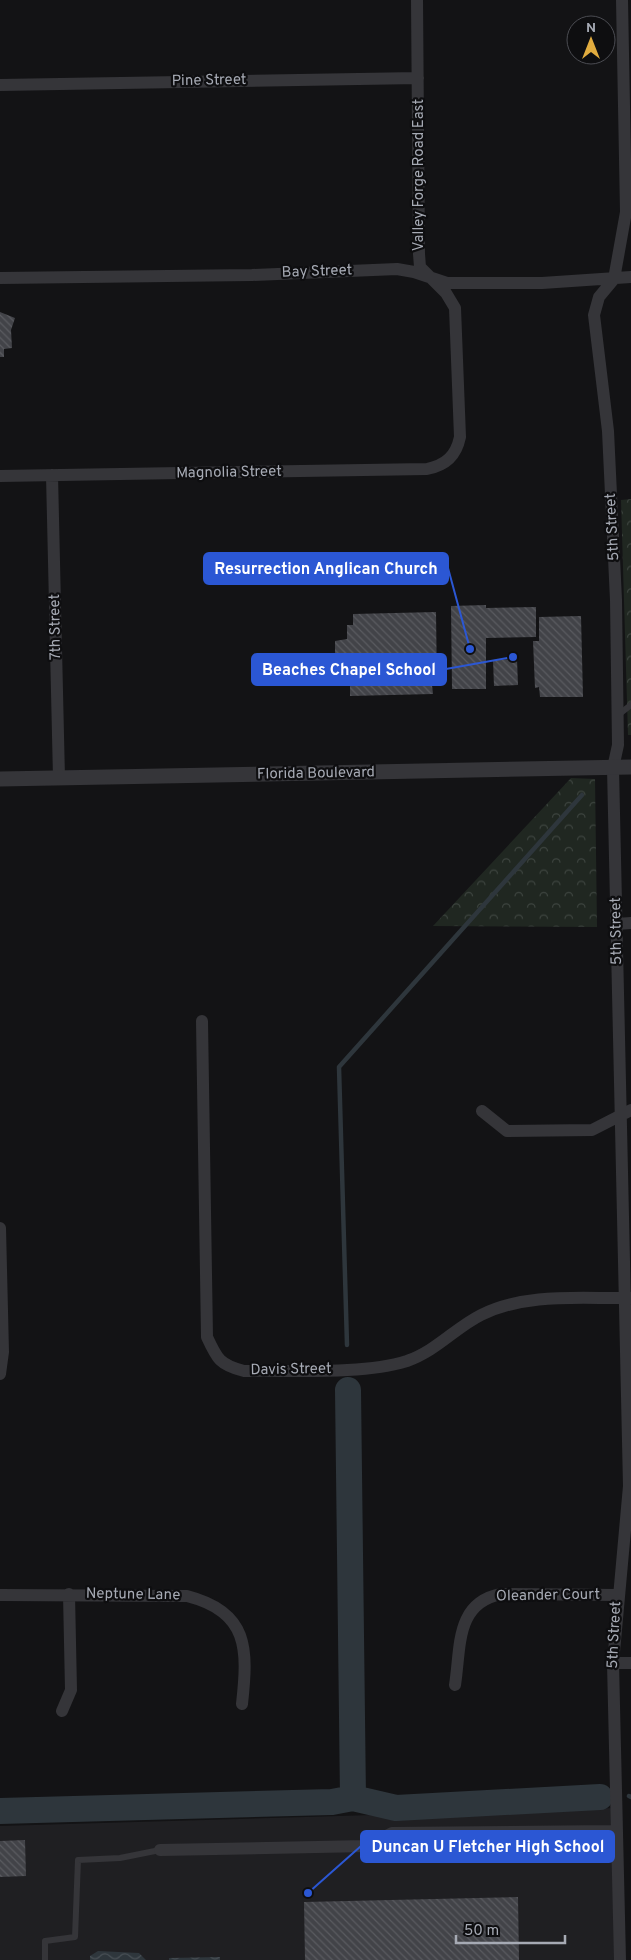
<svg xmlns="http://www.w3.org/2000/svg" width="631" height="1960" viewBox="0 0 631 1960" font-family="Overpass,sans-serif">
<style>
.built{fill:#1f1f22}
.forest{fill:url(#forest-crowns)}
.water{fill:url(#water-waves)}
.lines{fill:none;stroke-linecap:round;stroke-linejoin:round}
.stream{stroke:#2e363c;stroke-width:4.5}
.river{stroke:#2e363c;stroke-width:26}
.building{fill:url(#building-back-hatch)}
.service{stroke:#353539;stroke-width:6}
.minor{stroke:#353539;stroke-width:12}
.tertiary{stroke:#353539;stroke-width:15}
.labels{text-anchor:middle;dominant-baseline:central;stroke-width:4.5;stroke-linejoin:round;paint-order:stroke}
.street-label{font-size:15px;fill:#a6aab4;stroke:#0e0e10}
.leader{fill:none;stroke:#2b57d4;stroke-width:2}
.callout-dot{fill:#2b57d4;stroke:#0e0e10;stroke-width:2}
.callout{fill:#2b57d4;stroke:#2b57d4;stroke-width:2}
.callout-label{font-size:16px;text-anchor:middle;font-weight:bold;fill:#fff}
</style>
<defs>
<pattern id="forest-crowns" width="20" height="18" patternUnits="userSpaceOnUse" patternTransform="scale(1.25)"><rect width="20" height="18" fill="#202721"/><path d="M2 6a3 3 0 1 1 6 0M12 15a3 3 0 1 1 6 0" fill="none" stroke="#3d443f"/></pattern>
<pattern id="water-waves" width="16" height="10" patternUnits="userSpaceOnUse" patternTransform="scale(1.25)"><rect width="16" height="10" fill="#2e363c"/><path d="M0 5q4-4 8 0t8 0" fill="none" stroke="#495056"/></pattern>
<pattern id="building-back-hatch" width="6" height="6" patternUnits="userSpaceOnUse" patternTransform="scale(1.25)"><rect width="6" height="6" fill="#424348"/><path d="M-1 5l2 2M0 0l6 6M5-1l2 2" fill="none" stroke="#5a5b60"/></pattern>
</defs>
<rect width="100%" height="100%" fill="#131315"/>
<path class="built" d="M615 1808 616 1960H0V1826Z"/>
<path class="forest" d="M631 499V735H628L621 500Z
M571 778 595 779 597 927 433 926Z"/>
<path class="water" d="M98 1951 139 1953 146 1960H90V1956Z
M220 1957V1960H169V1958Z"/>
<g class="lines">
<path class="stream" d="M347 1345 339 1067 582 795
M629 1796 631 1797"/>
<path class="river" d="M353 1798 396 1808 600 1797
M0 1811 332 1802 353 1798 348 1390"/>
</g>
<path class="building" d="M0 312 15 318 11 330 12 348 4 349V357H0Z
M486 605V608L536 607V637L486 638V689H452L451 606Z
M436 612 437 685H432L433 694 350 696V677H335V641L347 639V625H353V614Z
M581 616 583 697H540L539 687 535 688 533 641H539V617Z
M517 659 518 685 494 686 493 660Z
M25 1840 26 1876 0 1877V1841Z
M518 1897 519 1960H305L304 1902Z"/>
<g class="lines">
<path class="service" d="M618 715 631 705
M45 1960V1941L75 1937 78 1860 120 1858 160 1850"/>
<path class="minor" d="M0 85 418 78
M0 278 252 275 397 269 414 272 447 283H542L631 277
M52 475 59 778
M0 476 427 469C446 465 456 456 460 437L455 308 446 293 420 267 419 254 417 0
M617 924 631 923
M202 1021 207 1337C217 1359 220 1365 244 1371 293 1370 362 1375 407 1361 436 1351 455 1328 481 1315 527 1292 582 1299 631 1298
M482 1111 507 1131 592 1130 631 1110
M0 1228 3 1352 0 1374
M0 1595 187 1596C249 1612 248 1649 242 1704
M613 1663H631
M455 1685C461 1647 455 1603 501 1594L618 1595
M62 1711 71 1690 69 1594
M160 1850 367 1846 392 1833 617 1831
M620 1960 613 1663 629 1486 613 768 618 745 616 600 608 431 594 315 599 297 614 279 626 212 622 0"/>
<path class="tertiary" d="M0 779 631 767"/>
</g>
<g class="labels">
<g class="street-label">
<text transform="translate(209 81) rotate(-1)">Pine Street</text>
<text transform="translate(419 175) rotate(-90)">Valley Forge Road East</text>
<text transform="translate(317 272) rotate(-2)">Bay Street</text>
<text transform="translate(229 473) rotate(-1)">Magnolia Street</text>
<text transform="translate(613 527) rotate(-93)">5th Street</text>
<text transform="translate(56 627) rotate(-91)">7th Street</text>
<text transform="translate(316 774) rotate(-1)">Florida Boulevard</text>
<text transform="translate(617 931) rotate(-91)">5th Street</text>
<text transform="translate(291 1370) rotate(-1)">Davis Street</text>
<text transform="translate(133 1595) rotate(1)">Neptune Lane</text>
<text transform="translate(548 1596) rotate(-1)">Oleander Court</text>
<text transform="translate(615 1635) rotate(-87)">5th Street</text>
</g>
</g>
<path class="leader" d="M470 649L448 568M513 657L446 669M308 1893L361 1846"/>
<g class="callout-dot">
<circle cx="470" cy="649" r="5"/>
<circle cx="513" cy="657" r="5"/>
<circle cx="308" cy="1893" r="5"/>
</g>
<g class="callout">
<rect x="204" y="553" width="244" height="31" rx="5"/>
<rect x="252" y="654" width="194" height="31" rx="5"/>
<rect x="361" y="1831" width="253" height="31" rx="5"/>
</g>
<g class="callout-label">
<text x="326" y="574">Resurrection Anglican Church</text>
<text x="349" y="675">Beaches Chapel School</text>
<text x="488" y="1852">Duncan U Fletcher High School</text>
</g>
<g transform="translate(591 40)"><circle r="24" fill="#0e0e10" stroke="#4b4c52"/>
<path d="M0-4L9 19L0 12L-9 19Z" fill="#e1ac3f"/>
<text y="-8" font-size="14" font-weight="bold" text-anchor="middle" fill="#a6aab4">N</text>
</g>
<path d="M456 1935v8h109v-8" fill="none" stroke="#a6aab4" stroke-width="2.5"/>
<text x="464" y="1935" font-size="15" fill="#a6aab4" stroke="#0e0e10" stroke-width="4" paint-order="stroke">50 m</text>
</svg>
